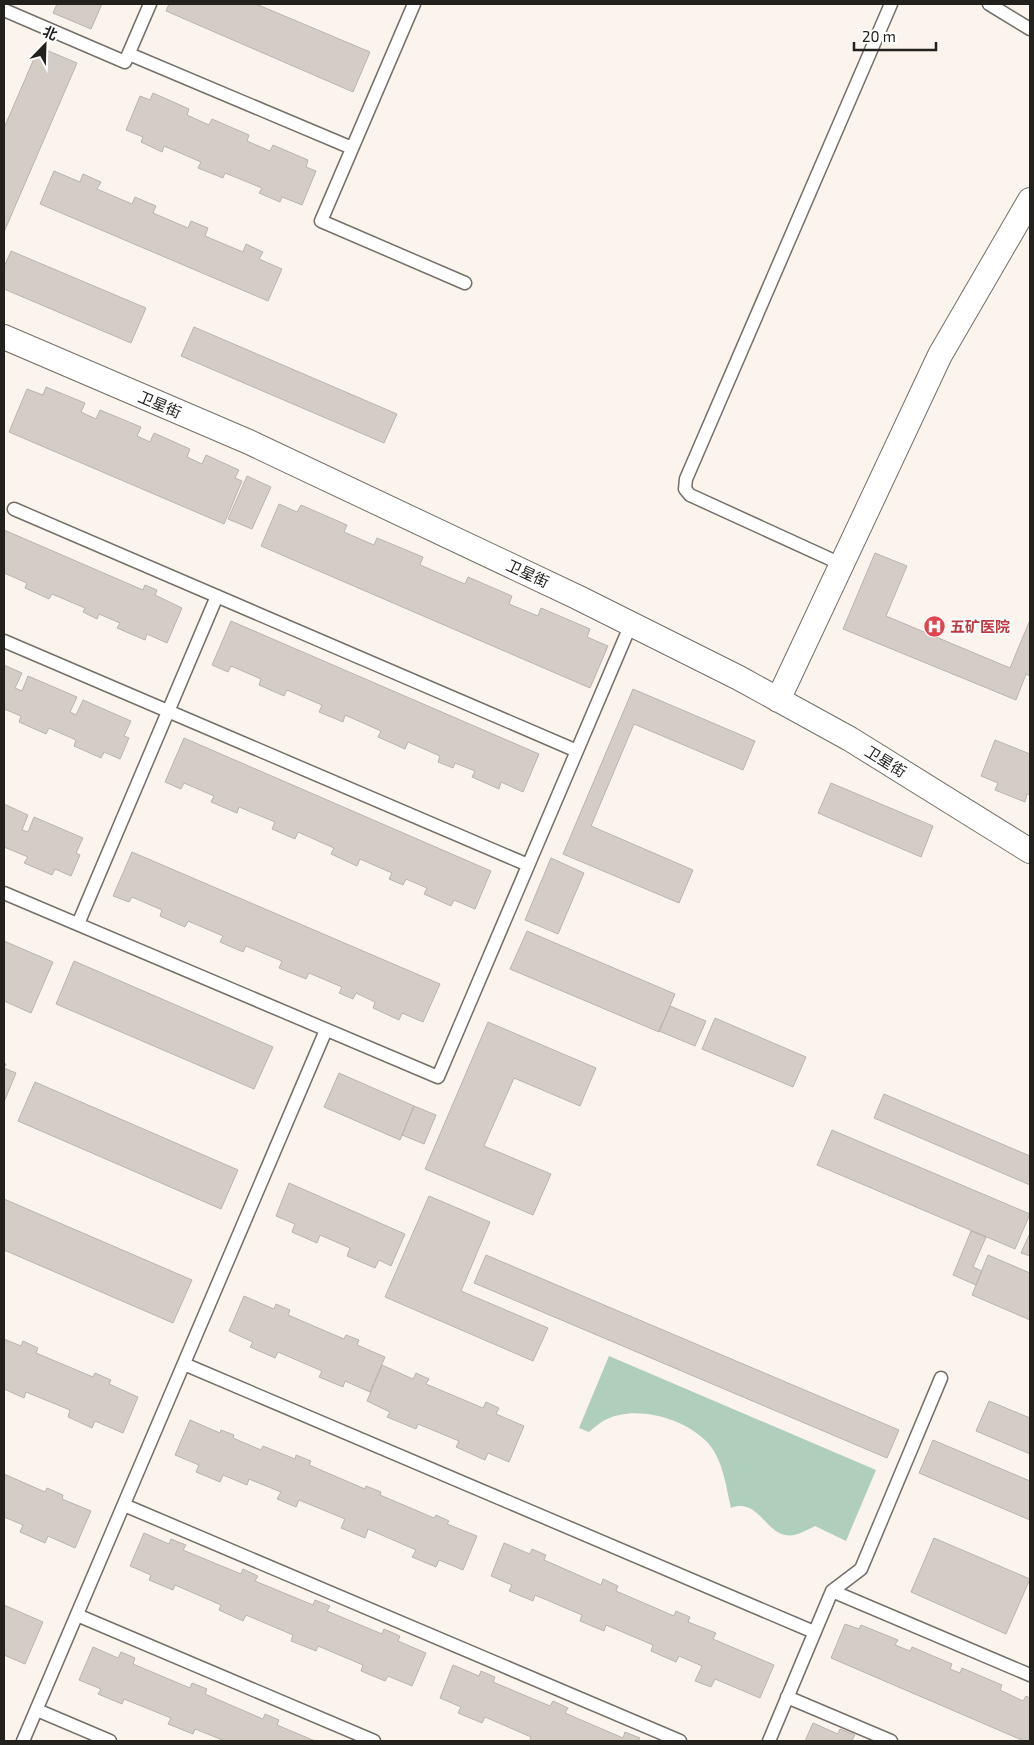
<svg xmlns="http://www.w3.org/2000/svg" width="1034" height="1745" viewBox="0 0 1034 1745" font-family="'Exo 2','Noto Sans SC',sans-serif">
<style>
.green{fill:#afcebb}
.building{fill:#d3cdc6;stroke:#bab4ad}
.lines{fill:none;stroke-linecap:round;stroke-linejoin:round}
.service-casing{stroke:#756f69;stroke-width:15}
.minor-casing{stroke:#756f69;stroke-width:26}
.service{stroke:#fff;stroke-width:12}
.minor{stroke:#fff;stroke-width:24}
.labels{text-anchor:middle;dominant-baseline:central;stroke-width:4;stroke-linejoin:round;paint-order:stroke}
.street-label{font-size:15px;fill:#23211e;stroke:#fff}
.health-label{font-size:15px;font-weight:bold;fill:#be3a42;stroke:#fff;text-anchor:start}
</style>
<rect width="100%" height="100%" fill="#faf4ec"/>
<path class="green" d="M609 1356 876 1470 846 1541 815 1526C805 1531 796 1537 785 1535 765 1531 757 1498 731 1508 726 1486 723 1460 708 1443 685 1418 635 1404 605 1420 599 1423 594 1428 589 1432L579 1428Z"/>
<path class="building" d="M57 4H102L91 29 53 13Z
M169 4H256L370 52 353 92 166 11Z
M39 47 77 63 4 232V128Z
M153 93 189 109 187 115 209 125 212 119 249 135 247 141 270 151 273 145 308 160 306 167 316 171 302 205 282 197 280 202 259 193 262 188 225 173 223 178 198 168 201 162 164 146 162 152 141 142 143 137 126 130 140 96 150 100Z
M54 171 80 182 83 174 101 182 97 189 132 204 135 197 156 206 153 213 188 228 191 221 208 228 205 236 243 252 246 244 263 252 259 259 282 269 268 301 40 204Z
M11 251 146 308 131 343 4 289V267Z
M194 327 397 414 384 443 181 356Z
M46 387 85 403 81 412 96 419 100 410 141 427 137 436 150 442 154 433 190 449 187 457 202 464 206 455 239 470 235 478 242 481 224 524 9 432 27 389 43 395Z
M247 476 271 487 252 529 228 519Z
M279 504 297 512 301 505 347 525 344 532 374 545 377 538 423 557 420 565 465 584 468 577 512 596 509 604 538 616 541 608 590 629 587 637 608 646 590 688 261 546Z
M4 530 143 590 145 585 157 590 155 595 182 608 167 643 147 634 145 640 117 628 120 623 99 614 97 619 83 612 85 608 52 594 49 599 25 588 27 583 4 573Z
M875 553 907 566 886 616 1010 668 1030 620V676L1026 674 1016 700 843 629Z
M231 621 539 754 523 792 501 782 499 789 472 777 475 771 455 763 453 768 438 762 440 756 408 742 405 749 378 737 381 731 345 715 343 722 319 712 322 705 287 690 284 696 259 685 261 679 231 666 228 672 212 665Z
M4 665 22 673 15 688 22 691 28 676 77 697 70 712 76 715 83 700 131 721 124 736 129 738 120 759 104 752 101 758 74 746 76 740 49 728 46 734 19 722 21 716 4 709Z
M633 689 755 741 743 770 634 724 591 826 693 870 679 903 563 854Z
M184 738 491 871 475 909 454 900 451 906 424 894 427 888 406 879 403 885 389 879 392 873 360 859 357 866 331 854 334 848 298 832 295 839 272 829 275 822 239 807 237 813 211 802 214 796 184 783 181 789 165 782Z
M995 740 1030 754V795L1027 794 1025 802 995 790 998 783 981 776Z
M831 783 933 826 921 857 818 813Z
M4 804 28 815 22 830 28 832 34 817 83 838 76 853 80 855 71 876 55 869 52 875 24 863 28 857 4 847Z
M132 852 440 984 423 1022 402 1013 399 1020 373 1008 375 1002 356 993 353 999 339 993 342 987 309 973 306 979 279 968 282 961 246 946 243 952 220 942 223 936 188 921 185 927 160 916 162 910 132 897 129 902 113 896Z
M551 858 584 873 558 934 525 920Z
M527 931 675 994 659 1032 510 969Z
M4 941 53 962 31 1013 4 1001Z
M74 961 273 1047 254 1089 56 1004Z
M670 1006 706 1021 695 1046 659 1031Z
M715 1018 806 1057 793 1087 702 1049Z
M488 1022 596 1068 580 1106 514 1078 484 1146 551 1174 533 1215 425 1169Z
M4 1063 6 1064 4 1068 16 1073 4 1102Z
M339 1073 414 1106 400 1140 324 1107Z
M35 1082 238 1170 221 1209 18 1121Z
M884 1094 1030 1156V1185L874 1118Z
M414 1106 436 1115 424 1144 402 1135Z
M832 1130 1030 1214 1015 1249 817 1165Z
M289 1183 405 1234 391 1266 379 1260 375 1268 347 1256 350 1248 320 1235 317 1243 292 1232 295 1224 276 1216Z
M429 1196 490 1222 461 1291 548 1328 533 1361 385 1297Z
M4 1199 192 1280 173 1323 4 1250Z
M971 1231 986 1237 973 1267 982 1271 976 1285 953 1275Z
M1029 1235 1030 1236V1256L1021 1253Z
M486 1255 899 1430 887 1458 474 1283Z
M988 1255 1030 1273V1320L972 1295Z
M244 1296 274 1309 276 1304 290 1310 288 1315 344 1339 346 1335 359 1340 357 1345 385 1357 370 1392 345 1381 343 1387 319 1377 322 1371 278 1352 275 1358 250 1347 253 1342 229 1331Z
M4 1339 21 1346 23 1341 38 1348 36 1353 93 1377 95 1373 111 1380 109 1384 138 1397 123 1433 95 1421 92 1428 68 1417 70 1410 26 1392 24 1398 4 1389Z
M382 1365 413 1379 416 1373 429 1379 426 1384 483 1408 486 1402 499 1408 496 1414 524 1426 509 1462 488 1453 485 1460 456 1447 459 1441 418 1424 416 1429 387 1417 390 1412 367 1401Z
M989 1401 1030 1418V1454L976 1431Z
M190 1420 220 1433 221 1430 234 1435 233 1438 261 1450 263 1446 295 1459 296 1455 311 1461 309 1465 365 1489 366 1486 381 1492 380 1495 434 1518 436 1515 449 1521 447 1524 477 1536 463 1570 439 1560 436 1567 412 1557 416 1550 368 1529 365 1538 341 1528 345 1519 299 1500 296 1507 277 1499 281 1492 249 1479 247 1485 223 1475 220 1482 196 1472 199 1465 175 1455Z
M933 1440 1030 1481V1520L919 1473Z
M4 1474 45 1492 47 1488 63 1495 62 1499 91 1511 75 1548 48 1536 45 1543 20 1532 23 1525 4 1517Z
M144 1533 169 1544 171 1539 186 1545 183 1550 241 1574 243 1569 258 1576 255 1581 313 1605 315 1600 330 1606 327 1611 382 1634 384 1629 400 1636 398 1641 426 1653 412 1686 388 1676 385 1681 361 1671 363 1665 318 1646 316 1651 291 1641 293 1635 246 1615 243 1621 219 1610 221 1605 175 1585 173 1590 149 1580 151 1575 130 1566Z
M934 1538 1030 1579 1006 1634 911 1592Z
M504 1543 530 1554 532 1549 546 1555 544 1560 601 1585 603 1579 618 1586 616 1591 674 1616 676 1611 690 1617 688 1622 716 1633 713 1639 774 1665 760 1698 715 1679 711 1687 695 1681 702 1666 679 1656 676 1662 651 1651 653 1645 606 1625 604 1631 580 1621 582 1615 535 1595 533 1601 509 1591 512 1585 491 1576Z
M4 1605 43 1622 25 1664 4 1655Z
M845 1624 859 1629 861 1625 898 1640 895 1645 910 1651 912 1647 952 1664 950 1669 960 1673 962 1668 1002 1685 1000 1690 1023 1701 1026 1696 1030 1698V1741H1024L831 1658Z
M93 1647 118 1658 121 1652 135 1658 133 1664 190 1688 192 1683 207 1689 205 1694 263 1719 265 1714 279 1720 277 1725 315 1741H225L195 1729 193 1734 168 1724 171 1718 124 1699 122 1704 98 1694 101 1689 79 1680Z
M453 1665 479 1676 481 1671 495 1677 493 1682 550 1706 553 1701 568 1708 565 1713 623 1738 625 1732 640 1738 638 1741H530L531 1737 485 1717 482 1723 458 1713 461 1707 440 1698Z
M813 1723 838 1734 840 1729 855 1735 852 1740 856 1741H805Z"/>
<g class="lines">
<defs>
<path id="service" d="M414 4 321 221 465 283
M989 4 1030 29
M4 10 125 62 150 4
M129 54 352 148
M14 509 577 751
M841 564 690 495 685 489 686 479 891 4
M4 641 528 865
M4 893 438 1077 631 624
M78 924 217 596
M184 1364 814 1632
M124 1505 680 1741
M832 1591 1030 1675
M77 1615 374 1741
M787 1697 891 1741
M37 1710 110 1741
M23 1741 326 1030
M769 1741 832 1591 861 1569 941 1378"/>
<path id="minor" d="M4 337 249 442 577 597 739 678 850 739 1030 851
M778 700 940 355 1030 200"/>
</defs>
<use href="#service" class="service-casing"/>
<use href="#minor" class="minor-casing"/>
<use href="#service" class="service"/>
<use href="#minor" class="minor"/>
</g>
<defs>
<symbol id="hospital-disc" viewBox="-11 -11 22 22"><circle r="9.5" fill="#e0444e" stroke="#fff"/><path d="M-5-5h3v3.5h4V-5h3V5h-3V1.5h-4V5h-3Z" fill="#fff"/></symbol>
</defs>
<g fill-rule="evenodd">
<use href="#hospital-disc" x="922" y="614" width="25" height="25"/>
</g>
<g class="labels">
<g class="street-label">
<text transform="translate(160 404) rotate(23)">卫星街</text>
<text transform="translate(528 573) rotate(25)">卫星街</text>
<text transform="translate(886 761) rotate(32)">卫星街</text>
</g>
<g class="health-label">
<text x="950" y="626">五矿医院</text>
</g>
</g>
<rect width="1034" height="1745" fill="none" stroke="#23211e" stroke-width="10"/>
<g transform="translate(45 45) rotate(23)" stroke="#ffffff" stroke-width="4" paint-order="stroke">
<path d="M0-4L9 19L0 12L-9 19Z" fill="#23211e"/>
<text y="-8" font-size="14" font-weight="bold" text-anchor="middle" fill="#23211e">北</text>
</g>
<path d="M854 42v8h82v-8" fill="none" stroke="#23211e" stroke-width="2.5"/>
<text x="862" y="42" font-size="15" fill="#23211e" stroke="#ffffff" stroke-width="4" paint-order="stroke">20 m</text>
</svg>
